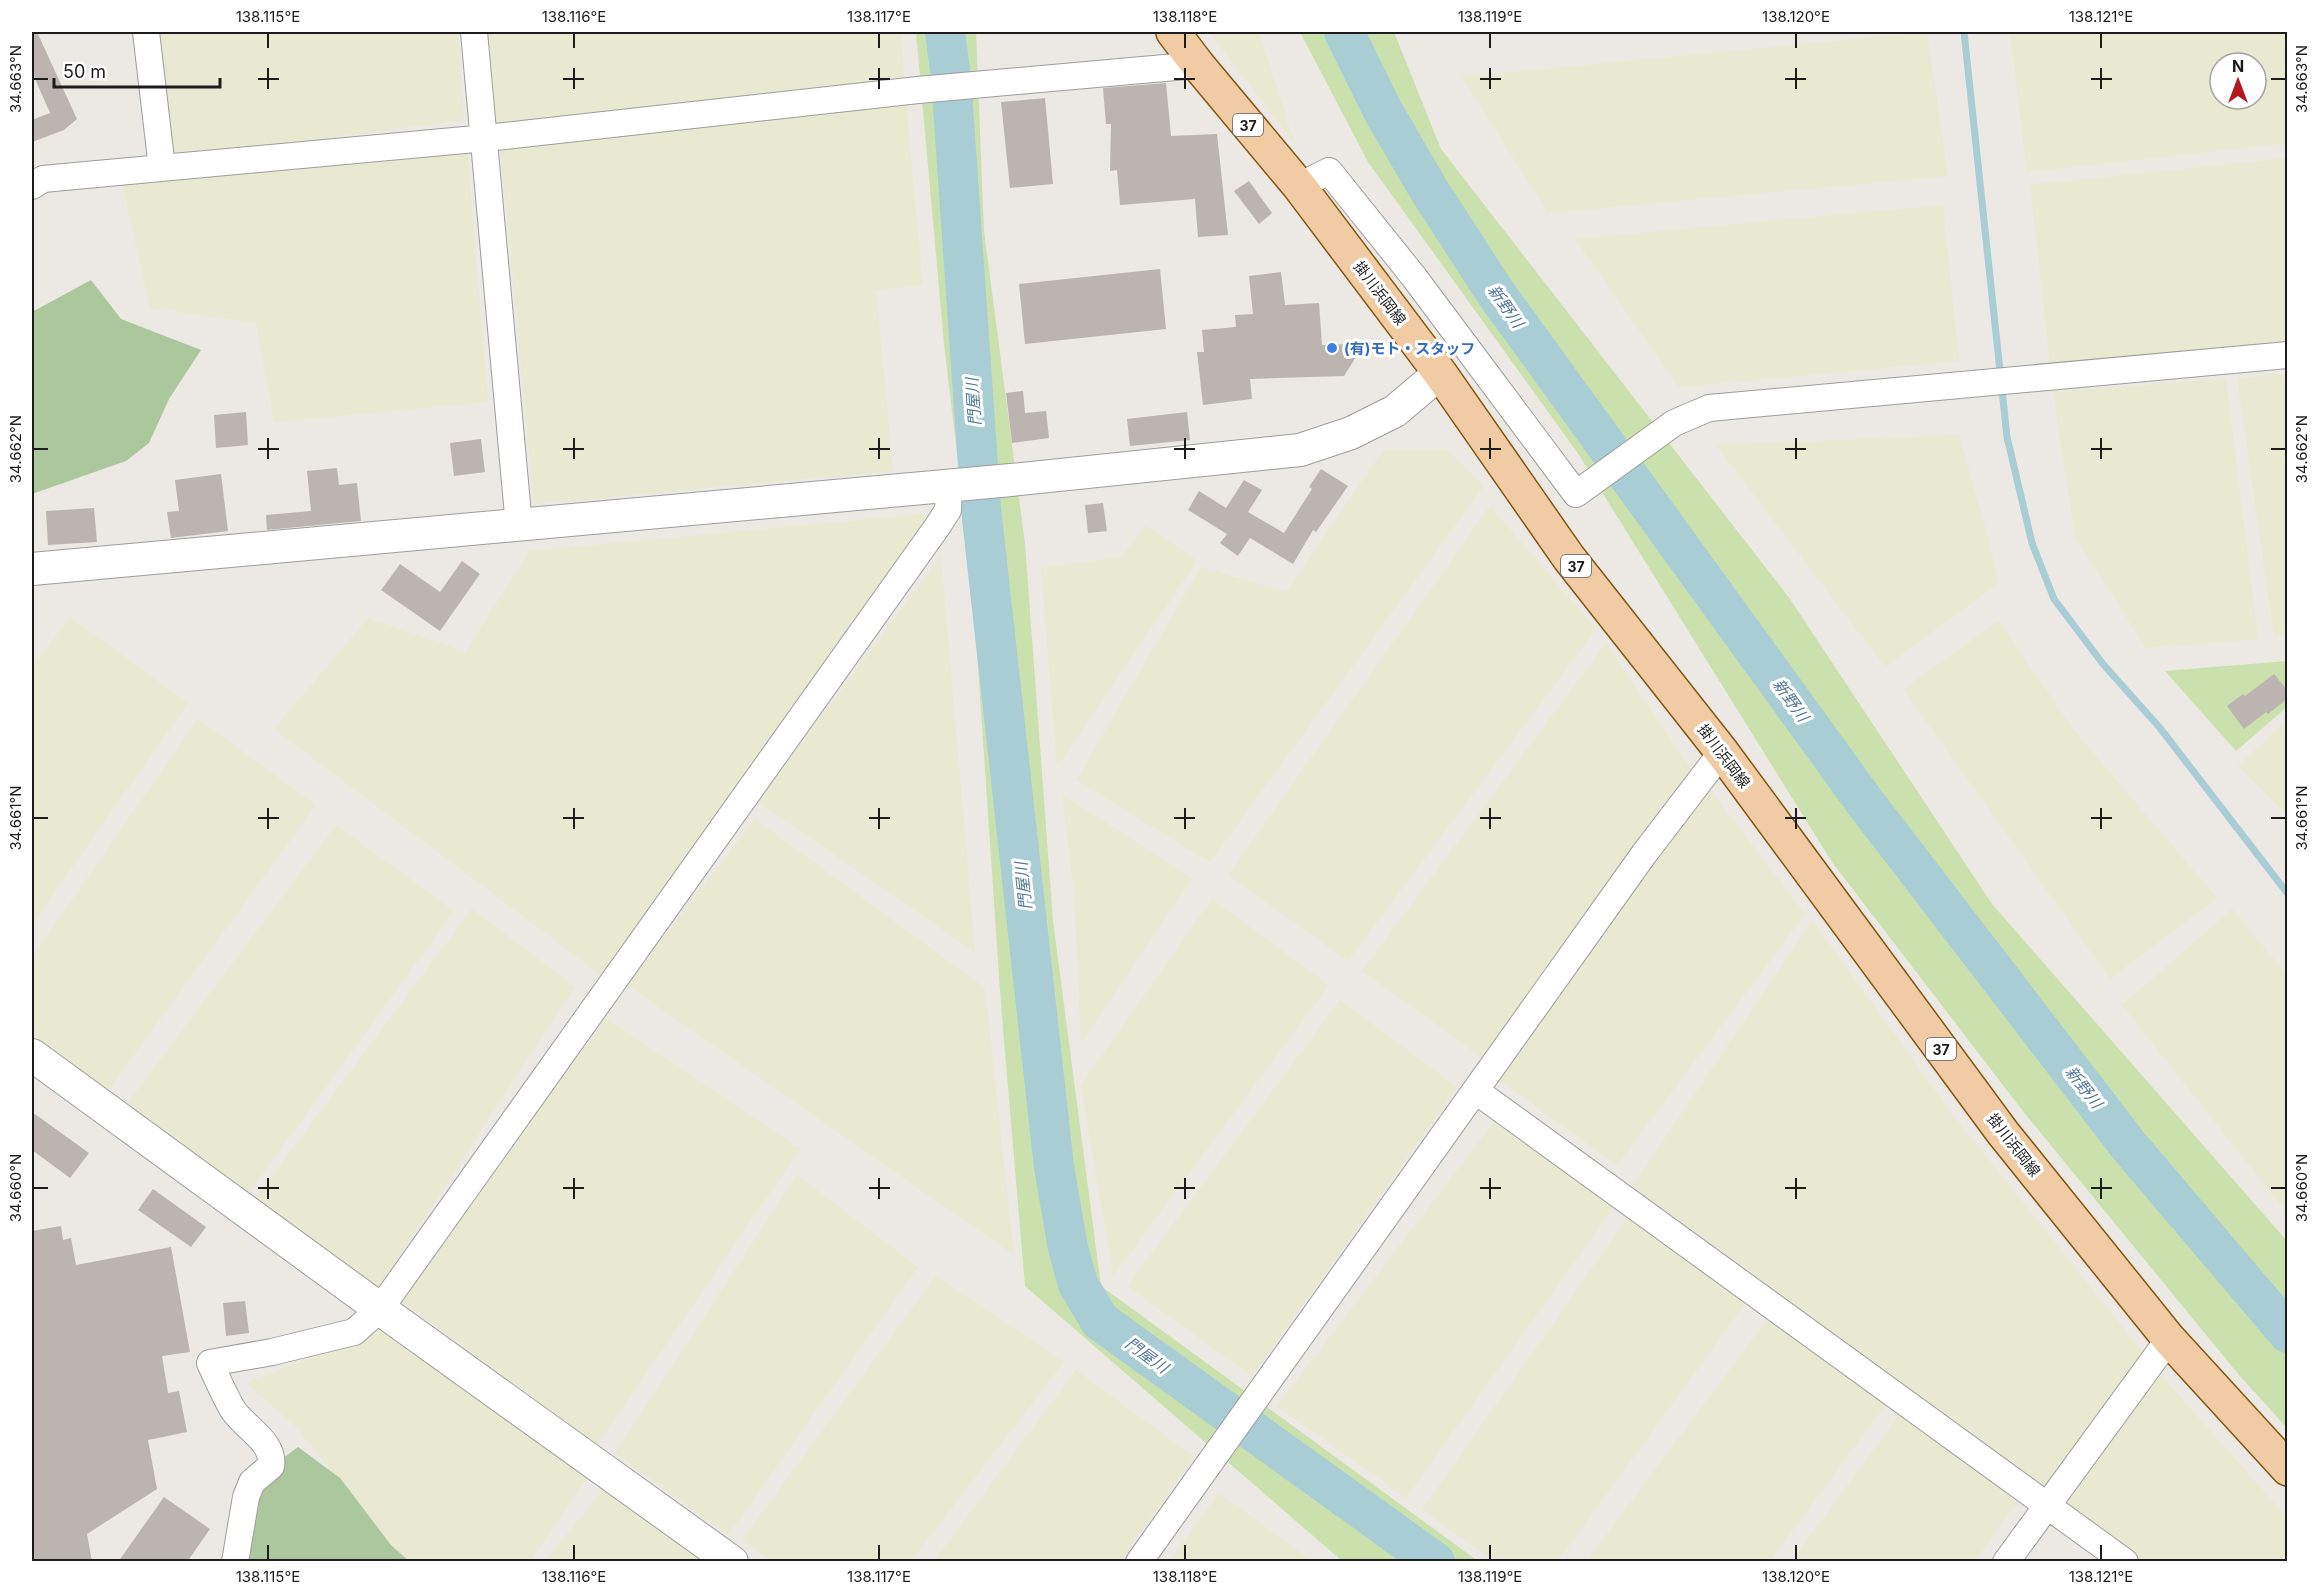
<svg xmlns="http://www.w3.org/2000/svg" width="2319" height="1593" viewBox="0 0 2319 1593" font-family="Inter,'Noto Sans JP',sans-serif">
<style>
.farmland{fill:#e8e9d0;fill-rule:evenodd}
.grass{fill:#cae1ae}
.forest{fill:#abc79c}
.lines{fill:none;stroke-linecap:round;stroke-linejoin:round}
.stream{stroke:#a8cdd5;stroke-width:7}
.river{stroke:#a8cdd5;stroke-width:40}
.building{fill:#bcb4b0}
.minor-casing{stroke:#9d9d9d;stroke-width:28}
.tertiary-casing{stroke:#9d9d9d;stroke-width:34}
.primary-casing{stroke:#825711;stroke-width:36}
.minor{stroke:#fff;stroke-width:26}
.tertiary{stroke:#fff;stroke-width:32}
.primary{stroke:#f0cba4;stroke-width:33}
.ticks{fill:none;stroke:#1c1c1c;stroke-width:2}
.shop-dot{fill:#3f7fe0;stroke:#fff;stroke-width:2}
.labels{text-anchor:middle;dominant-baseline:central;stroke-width:6;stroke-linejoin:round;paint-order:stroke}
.shield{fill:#fff;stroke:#606060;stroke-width:1.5}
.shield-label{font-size:14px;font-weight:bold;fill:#1c1c1c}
.street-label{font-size:15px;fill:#1c1c1c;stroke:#fff}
.shop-label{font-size:15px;font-weight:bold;fill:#366cbe;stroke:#fff;text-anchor:start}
.water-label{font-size:16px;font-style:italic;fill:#517998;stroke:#fff}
.neatline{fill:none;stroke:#1c1c1c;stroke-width:2}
.ticks-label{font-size:15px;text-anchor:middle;fill:#1c1c1c}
</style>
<rect width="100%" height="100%" fill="#ece8e3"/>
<path class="farmland" d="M158 32H458L464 120 172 158Z
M486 32H901L904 80 496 124Z
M1209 32H1259L1295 144Z
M1927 32 1948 176 1548 213 1462 77Z
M2010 32H2287V143L2027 172ZM2220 63H2256V99H2220Z
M906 105 923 285 876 290 893 471 534 504 500 142Z
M467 150 488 402 274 422 256 323 150 308 122 183Z
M2287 158V341L2050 364 2030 185Z
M1943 205 1959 361 1679 387 1575 239Z
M2287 374V634L2274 636 2237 378Z
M2226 379 2258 639 2146 648 2075 537 2053 392Z
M1959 435 1990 544 1999 583 1885 667 1716 445Z
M1384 449H1447L1484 486 1210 862 1076 780 1201 567 1286 592Z
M1490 506 1596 629 1348 961 1228 875Z
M936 513 601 975 274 729 368 618 465 652 530 551Z
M1146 525 1197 561 1057 767 1041 568 1121 557Z
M941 556 974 939 975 952 758 802Z
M70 617 188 703 32 924V667Z
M1999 621 2073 729 2217 898 2110 979 1903 689Z
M1606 643 1693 772 1487 1061 1362 971Z
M198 719 316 805 99 1103 32 1055V957Z
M2287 720V815L2238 766Z
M1708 787 1805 914 1617 1165 1488 1072Z
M1062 794 1192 879 1081 1043 1074 892Z
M755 819 985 988 1014 1255 627 985Z
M336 825 454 911 248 1194 124 1108Z
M1212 899 1329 985 1113 1276 1081 1085Z
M472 909 575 987 378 1288 255 1199Z
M2232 909 2287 975V1213L2122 1005Z
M1812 920 1950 1111 2143 1353 2045 1489 1806 1314 1721 1250 1632 1187Z
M1340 1000 1457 1087 1252 1376 1127 1286Z
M606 1018 800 1149 597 1445 398 1298Z
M1507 1105 1625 1191 1406 1498 1277 1406Z
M797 1175 918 1267 728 1535 615 1453Z
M1635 1207 1753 1293 1558 1561H1495L1422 1510Z
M936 1276 1064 1362 911 1561H771L742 1540Z
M1772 1313 1890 1399 1770 1561 1586 1562Z
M387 1329 589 1475 530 1561H409L391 1545 295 1426 246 1383Z
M1076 1370 1194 1457 1120 1561H934Z
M2159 1373 2287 1517V1561H2143L2062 1502Z
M1900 1414 2018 1501 1975 1561 1791 1562Z
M604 1489 705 1562H544Z
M1219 1493 1312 1561H1169Z"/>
<path class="grass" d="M916 32H976L984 231 1025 544 1053 921 1101 1286 1478 1561H1342L1025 1286 1001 1005 972 579 944 344Z
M1300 32H1394L1441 149 1790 599 1992 904 2287 1241V1428L2239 1375 2022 1110 1832 862 1577 452 1368 162Z
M2287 661V707L2236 751 2165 671Z"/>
<path class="forest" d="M91 280 121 319 201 350 169 399 149 443 126 461 32 494V312Z
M298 1447 340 1478 391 1545 409 1561 235 1562 263 1473Z"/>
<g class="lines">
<path class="stream" d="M1964 32 2007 437 2032 543 2054 599 2103 664 2160 728 2288 894"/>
<path class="river" d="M945 32 951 78 981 509 1054 1167 1068 1248 1078 1284 1100 1321 1435 1562
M1344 32 1383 111 1429 190 1495 292 1864 801 2129 1146 2288 1333"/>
</g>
<path class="building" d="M32 32H37L77 119 64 130 32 142V120L50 113 32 72Z
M1166 83 1171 136 1217 134 1228 235 1198 237 1195 199 1120 205 1117 170 1110 171 1111 124H1106L1103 88Z
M1045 98 1053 184 1010 188 1001 102Z
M1249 181 1272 213 1259 224 1234 191Z
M1160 269 1166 329 1025 344 1019 284Z
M1281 272 1285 305 1319 303 1322 345 1356 344V357L1344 376 1250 379 1252 399 1203 405 1197 352H1204L1202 330 1236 327 1235 315 1253 314 1249 276Z
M1023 391 1025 413 1046 411 1049 438 1012 443 1006 393Z
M246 412 248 445 216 448 214 415Z
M1187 412 1190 440 1130 446 1127 419Z
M481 439 485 472 454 476 450 443Z
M337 468 339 485 357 483 361 521 267 530 266 515 311 511 307 471Z
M1321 469 1348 486 1316 532 1313 530 1293 564 1250 538 1238 556 1220 543 1227 534 1188 510 1199 491 1226 508 1244 480 1262 490 1248 512 1284 533 1312 489 1309 487Z
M221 474 228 531 171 538 167 512 179 511 175 480Z
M1103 503 1107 531 1088 533 1085 505Z
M94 508 97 542 48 545 46 511Z
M462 561 480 574 440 631 381 590 400 564 440 592Z
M2274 674 2288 691V698L2268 714 2266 712 2244 729 2227 706 2243 694 2245 696Z
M32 1112 89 1153 70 1178 32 1150Z
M153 1189 206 1227 191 1247 138 1210Z
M61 1226 63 1240 71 1238 76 1265 171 1247 190 1352 162 1356 168 1393 179 1391 187 1432 148 1440 157 1489 87 1534 92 1562H32V1231Z
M245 1301 249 1333 226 1336 223 1303Z
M164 1497 210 1529 187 1562H118Z"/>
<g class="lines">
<defs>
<path id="minor" d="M146 32 162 168
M474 32 519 526
M32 186 43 179 486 138 918 90 1198 65
M1299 186 1329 171 1414 277 1576 494 1674 423 1709 408 2288 355
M1476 1091 2125 1562
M235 1562 246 1497 252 1482 271 1466C275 1442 245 1428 233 1410 224 1395 217 1378 210 1363L272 1352 354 1332 380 1309 937 527 948 510 949 485
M1139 1562 1644 854 1722 752
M2006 1562 2169 1339"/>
<path id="tertiary" d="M32 569 1011 480 1300 450 1351 433 1395 411 1440 373
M32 1055 391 1317 732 1562"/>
<path id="primary" d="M1173 32 1198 65 1299 186 1440 373 1569 558 1722 752 2003 1133 2169 1339 2288 1469"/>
</defs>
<use href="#minor" class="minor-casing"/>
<use href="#tertiary" class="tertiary-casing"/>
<use href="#primary" class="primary-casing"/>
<use href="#minor" class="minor"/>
<use href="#tertiary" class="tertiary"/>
<use href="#primary" class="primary"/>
</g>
<path class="ticks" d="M268 33V48M574 33V48M879 33V48M1185 33V48M1490 33V48M1796 33V48M2101 33V48M268 68V89M574 68V89M879 68V89M1185 68V89M1490 68V89M1796 68V89M2101 68V89M33 79H48M258 79H279M563 79H584M869 79H890M1174 79H1195M1480 79H1501M1785 79H1806M2091 79H2112M2271 79H2286M268 438V459M574 438V459M879 438V459M1185 438V459M1490 438V459M1796 438V459M2101 438V459M33 449H48M258 449H279M563 449H584M869 449H890M1174 449H1195M1480 449H1501M1785 449H1806M2091 449H2112M2271 449H2286M268 808V829M574 808V829M879 808V829M1185 808V829M1490 808V829M1796 808V829M2101 808V829M33 818H48M258 818H279M563 818H584M869 818H890M1174 818H1195M1480 818H1501M1785 818H1806M2091 818H2112M2271 818H2286M268 1178V1199M574 1178V1199M879 1178V1199M1185 1178V1199M1490 1178V1199M1796 1178V1199M2101 1178V1199M33 1188H48M258 1188H279M563 1188H584M869 1188H890M1174 1188H1195M1480 1188H1501M1785 1188H1806M2091 1188H2112M2271 1188H2286M268 1545V1560M574 1545V1560M879 1545V1560M1185 1545V1560M1490 1545V1560M1796 1545V1560M2101 1545V1560"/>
<circle class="shop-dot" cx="1332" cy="348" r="6"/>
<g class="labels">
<g class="shield">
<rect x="1233" y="114" width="30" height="22" rx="4.5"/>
<rect x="1561" y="555" width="30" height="22" rx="4.5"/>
<rect x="1926" y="1038" width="30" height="22" rx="4.5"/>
</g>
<g class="shield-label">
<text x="1248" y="125">37</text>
<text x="1576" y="566">37</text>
<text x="1941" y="1049">37</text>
</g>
<g class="street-label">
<text transform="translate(1380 293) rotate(53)">掛川浜岡線</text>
<text transform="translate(1724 756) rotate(53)">掛川浜岡線</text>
<text transform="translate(2014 1145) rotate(52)">掛川浜岡線</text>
</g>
<g class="shop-label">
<text x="1344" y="348">(有)モト・スタッフ</text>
</g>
<g class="water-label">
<text transform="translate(1506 306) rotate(55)">新野川</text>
<text transform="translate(973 402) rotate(-94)">門屋川</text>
<text transform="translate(1791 700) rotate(54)">新野川</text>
<text transform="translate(1023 886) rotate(-96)">門屋川</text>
<text transform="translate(2084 1087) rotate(52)">新野川</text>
<text transform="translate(1147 1355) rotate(36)">門屋川</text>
</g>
</g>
<rect width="2319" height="1593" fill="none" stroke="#ffffff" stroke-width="66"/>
<g transform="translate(2238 81)"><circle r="28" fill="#ffffff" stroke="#a4a4a4" stroke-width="1.5"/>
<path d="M0-4.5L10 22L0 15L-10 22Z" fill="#b01720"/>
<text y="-9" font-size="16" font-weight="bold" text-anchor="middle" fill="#1c1c1c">N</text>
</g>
<path d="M54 78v9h166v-9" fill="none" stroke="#1c1c1c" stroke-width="3"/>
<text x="63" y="78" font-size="18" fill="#1c1c1c" stroke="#ffffff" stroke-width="4.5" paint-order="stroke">50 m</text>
<rect x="33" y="33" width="2253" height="1527" class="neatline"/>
<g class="ticks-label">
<text x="268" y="22">138.115°E</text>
<text x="574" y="22">138.116°E</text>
<text x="879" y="22">138.117°E</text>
<text x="1185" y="22">138.118°E</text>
<text x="1490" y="22">138.119°E</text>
<text x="1796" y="22">138.120°E</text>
<text x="2101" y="22">138.121°E</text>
<text transform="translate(16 79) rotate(-90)" y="5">34.663°N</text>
<text transform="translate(2302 79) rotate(-90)" y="5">34.663°N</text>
<text transform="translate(16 449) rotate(-90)" y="5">34.662°N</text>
<text transform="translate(2302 449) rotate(-90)" y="5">34.662°N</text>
<text transform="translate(16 818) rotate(-90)" y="5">34.661°N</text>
<text transform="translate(2302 818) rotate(-90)" y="5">34.661°N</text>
<text transform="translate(16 1188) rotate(-90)" y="5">34.660°N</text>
<text transform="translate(2302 1188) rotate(-90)" y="5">34.660°N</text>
<text x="268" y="1582">138.115°E</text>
<text x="574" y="1582">138.116°E</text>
<text x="879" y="1582">138.117°E</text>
<text x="1185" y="1582">138.118°E</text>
<text x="1490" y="1582">138.119°E</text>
<text x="1796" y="1582">138.120°E</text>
<text x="2101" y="1582">138.121°E</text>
</g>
</svg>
